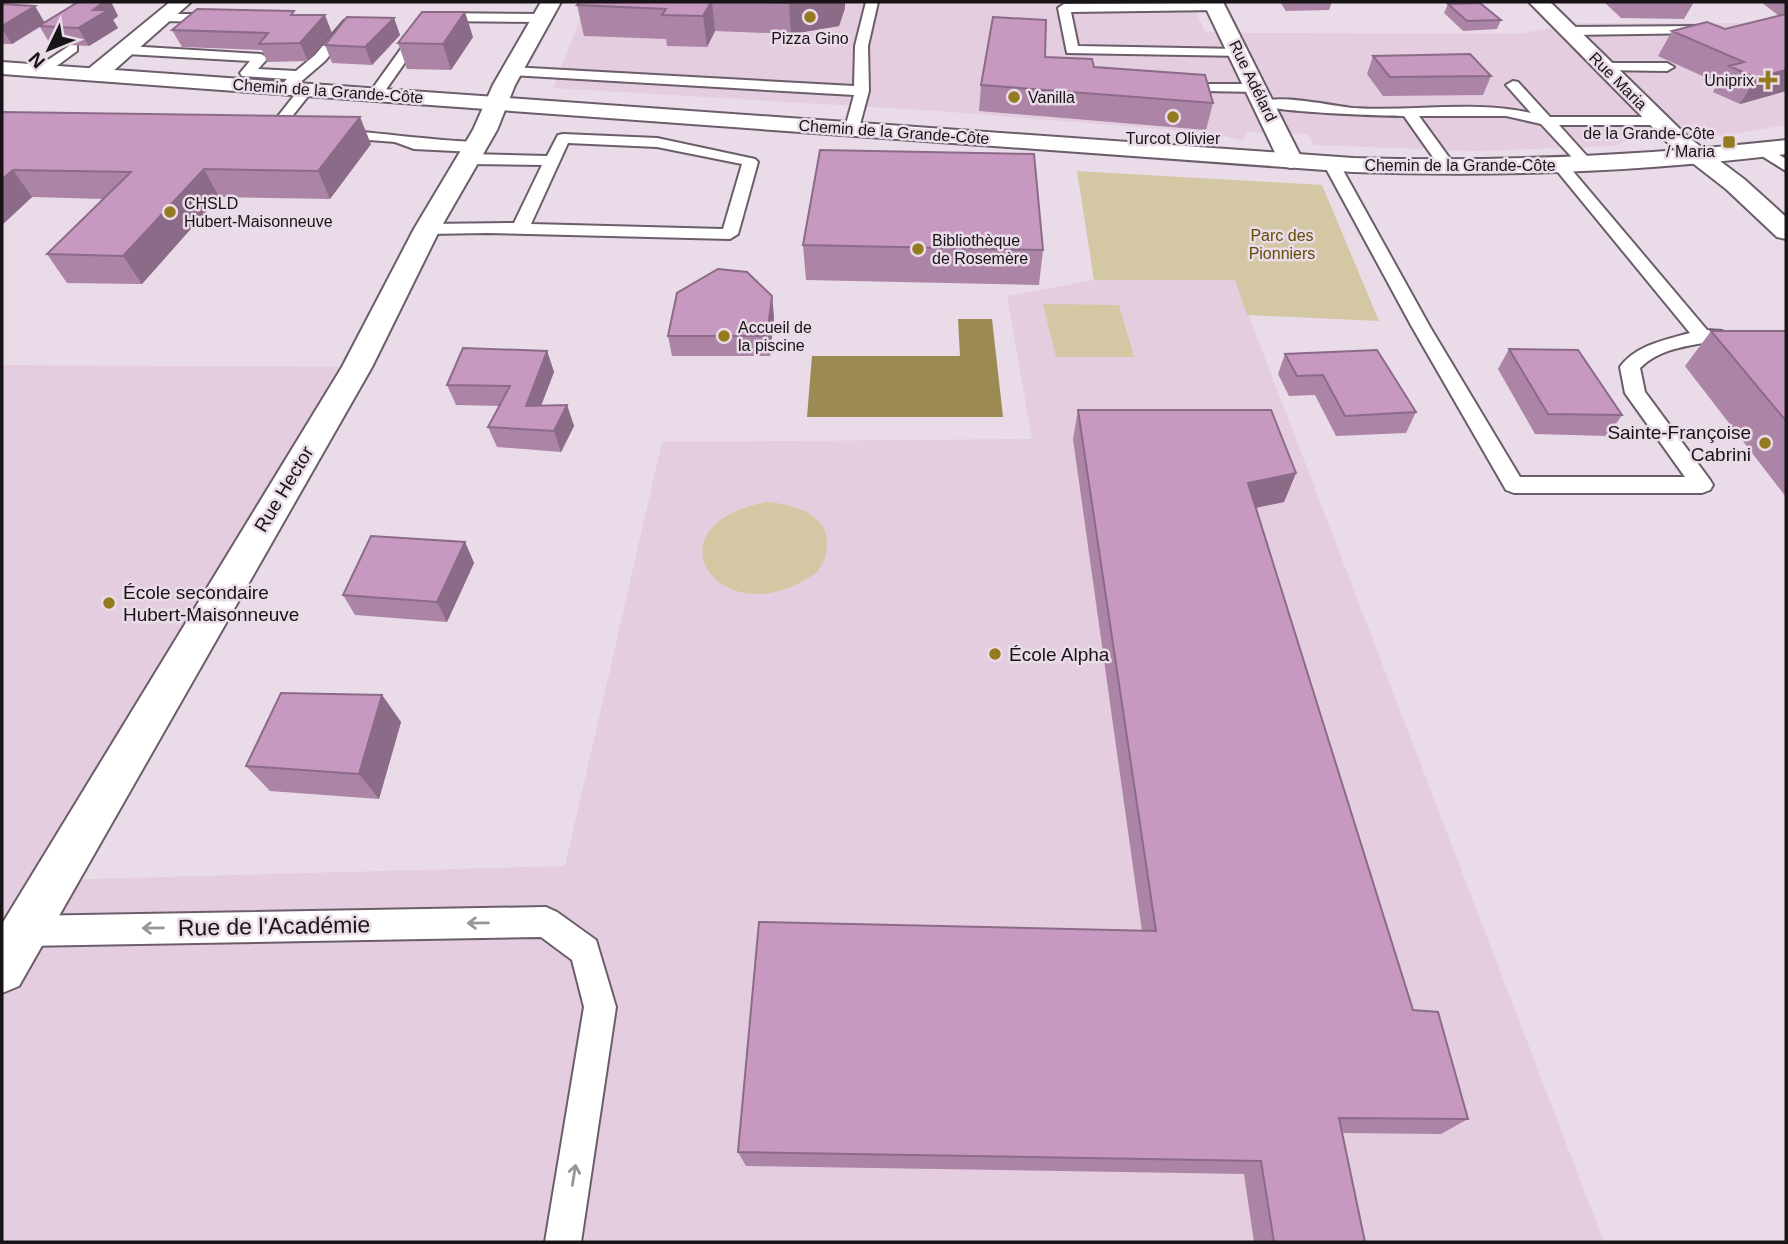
<svg xmlns="http://www.w3.org/2000/svg" width="1788" height="1244" viewBox="0 0 1788 1244" font-family="Helvetica,sans-serif">
<style>
.built{fill:#e3cddf}
.green{fill:#d3c7a4}
.water{fill:#9d8a52}
.lines{fill:none;stroke-linecap:round;stroke-linejoin:round}
.lane-casing{stroke:#6b5d69;stroke-width:4}
.street-casing{stroke:#6b5d69;stroke-width:4}
.secondary-casing{stroke:#6b5d69;stroke-width:4}
.lane{fill:#fff;fill-rule:evenodd}
.street{fill:#fff;fill-rule:evenodd}
.secondary{fill:#fff;fill-rule:evenodd}
.wall{fill:#ab84a6}
.shaded-wall{fill:#8b6b87}
.building{fill:#c799c1;stroke:#8b6b87;stroke-width:2}
.oneway{stroke:#979597}
.poi-dot{fill:#947a21;stroke:#eadbe8;stroke-width:2.5}
.labels{text-anchor:middle;dominant-baseline:central;stroke-width:5;stroke-linejoin:round;paint-order:stroke}
.far-poi-label{font-size:16px;fill:#181317;stroke:#eadbe8;text-anchor:start}
.far-street-label{font-size:16px;fill:#181317;stroke:#eadbe8}
.far-park-label{font-size:16px;fill:#614d03;stroke:#eadbe8}
.poi-label{font-size:19px;fill:#181317;stroke:#eadbe8;text-anchor:start}
.street-label{font-size:19px;fill:#181317;stroke:#eadbe8}
.near-street-label{font-size:23px;fill:#181317;stroke:#eadbe8}
</style>
<rect width="100%" height="100%" fill="#eadbe8"/>
<path class="built" d="M587 2H1192L1205 32 1254 33 1517 34 1581 23H1786V125L1720 136 1637 137 1614 146 1474 151 1314 145 1309 134 1248 132 1243 141 1213 133 938 111 553 88Z
M1094 280H1235L1604 1242H2V969L22 931 2 930V365L357 367 53 880 565 866 662 442 1032 439 1007 296Z"/>
<path class="green" d="M1077 171 1322 185 1379 321 1247 315 1235 280H1094Z
M1043 304 1119 305 1134 357H1056Z
M766 502C795 504 834 516 826 552 825 561 820 570 813 575 720 638 643 526 766 502Z"/>
<path class="water" d="M958 319H992L1003 417H807L812 356H960Z"/>
<g class="lines">
<defs>
<path id="lane" d="M866 2H878L868 46 869 91 859 128 852 132 845 128 854 95 511 75 504 71 511 67 854 86 855 46Z
M1215 3 1221 7 1219 10 1071 12 1078 46 1239 49 1246 53 1244 56 1067 53 1058 8 1064 4Z
M430 13 542 14 548 18 542 22 434 21 380 98H370V92L426 14Z
M163 14H220L226 18 220 22 159 21 157 18Z
M349 20 355 24 325 61 290 91 285 92 278 88 287 79 242 76 240 73 250 61 127 54 120 50 127 46 261 54 268 58 258 69 296 71 315 55 344 21Z
M1704 26 1709 27V33L1569 35 1563 31 1569 27Z
M72 44 77 45V51L46 74H36V68Z
M1605 63H1667L1674 67 1667 71 1600 70 1598 67Z
M1513 81 1518 82 1550 117H1659L1666 121 1659 125H1559L1595 165 1587 170 1582 168 1541 124 1506 116H1419L1456 167 1448 172 1442 170 1404 116C1384 116 1267 112 1258 104 1271 92 1333 106 1353 108 1412 112 1473 100 1531 113L1506 85Z
M1209 84H1257L1264 88 1257 92 1204 91V85Z
M306 86 313 90 286 124 304 128 306 131C297 139 279 134 271 125L301 87Z
M336 130C383 133 428 140 475 142L483 147 475 152 414 149 395 142 331 137 329 134 331 131Z
M563 134 657 138 755 159 758 162 738 234 730 239 487 233 427 234 419 229 427 224 514 223 542 165 468 164 460 159 468 154 547 156 558 135ZM568 143 657 147 742 164 723 229 531 224Z
M1762 145 1786 159V171L1757 153 1754 150 1757 147Z
M1331 158 1339 163 1430 327 1520 477H1685L1625 393 1620 367C1636 345 1665 340 1690 333L1553 166 1556 163H1566L1707 330 1722 331 1724 335 1722 339C1694 346 1662 346 1640 368L1645 392 1710 480 1713 485 1710 490 1702 493H1514L1506 490 1412 327 1323 163Z
M546 907 557 912 596 940 616 1007 581 1242H545L584 1007 572 960 541 937 23 946 12 941 8 931 12 921 23 916Z"/>
<path id="street" d="M170 2H191L103 80H87L84 75 87 70Z
M541 2H561L515 85 497 130 440 229 372 367 19 986 2 993V924L342 367 414 229 473 130 493 85Z
M1203 2H1223L1303 161 1300 166 1291 168 1282 166 1279 161Z
M1529 2H1550L1688 137 1744 179 1786 217V239L1777 237 1726 189 1672 147Z"/>
<path id="secondary" d="M2 62 1353 158C1498 162 1642 156 1786 140V154C1642 172 1498 177 1353 172L2 74Z"/>
</defs>
<use href="#lane" class="lane-casing"/>
<use href="#street" class="street-casing"/>
<use href="#secondary" class="secondary-casing"/>
<use href="#lane" class="lane"/>
<use href="#street" class="street"/>
<use href="#secondary" class="secondary"/>
</g>
<path class="wall" d="M78 2H111L118 16 113 20 118 28 89 46 50 44 40 27 12 44H2V4L45 23Z
M580 2H845V8L839 26 791 34 715 31 707 47 667 46 666 39 584 36 577 5Z
M1280 2H1332L1329 10 1286 11Z
M1604 2H1694L1684 19 1621 18Z
M1761 2H1786V91L1740 104 1713 92 1718 83 1658 56 1672 31 1725 29 1779 16Z
M1448 4 1501 20 1497 29 1463 31 1444 13Z
M295 15 332 33 308 61 267 62 262 50 182 47 172 30Z
M394 18 400 35 372 65 332 63 325 45Z
M473 37 451 70 407 69 398 43Z
M1373 56 1491 76 1483 95 1383 96 1367 74Z
M1045 57 1094 67 1213 103 1206 130 979 111 981 85Z
M2 112 371 144 330 199 219 197 142 284 67 283 47 254 103 199 32 197 2 225Z
M803 245 1043 250 1039 285 806 280Z
M774 316 770 356H672L668 336Z
M1711 331H1786V497L1685 366Z
M1509 349 1622 415 1608 436 1535 434 1498 369Z
M547 351 554 372 541 406 567 405 574 426 561 452 497 447 488 427 499 406 456 405 447 385Z
M1285 354 1416 412 1406 433 1336 436 1315 395 1289 396 1278 374Z
M1078 410 1296 473 1284 502 1256 508 1413 1010 1468 1119 1441 1134 1342 1133 1365 1242H1254L1244 1174 746 1166 738 1152 1142 931 1073 439Z
M465 542 474 563 447 622 355 615 343 595Z
M382 695 401 722 379 799 270 791 246 766Z"/>
<path class="shaded-wall" d="M104 2H111L118 16 113 20 118 28 89 46 78 28 93 10Z
M711 2H712L715 31 707 47 703 16Z
M797 2H845V8L839 26 791 34 789 3Z
M35 6 45 23 12 44 2 29V26Z
M465 12 473 37 451 70 443 44Z
M325 15 332 33 308 61 300 43Z
M394 18 400 35 372 65 365 47Z
M1786 70V91L1740 104 1756 78Z
M360 117 371 144 330 199 318 171Z
M204 169 219 197 142 284 123 256Z
M13 170 32 197 2 225V179Z
M772 296 774 316 770 356 767 336Z
M547 351 554 372 533 426 526 406Z
M567 405 574 426 561 452 554 431Z
M1296 473 1284 502 1238 511 1248 483Z
M465 542 474 563 447 622 437 602Z
M382 695 401 722 379 799 359 774Z"/>
<path class="building" d="M78 2H104L93 10H108L78 28 39 26Z
M580 2H711L703 16 662 15 666 9 577 5Z
M756 2H797L789 3Z
M1480 3 1501 20 1467 21 1448 4Z
M2 4 35 6 2 26Z
M197 9 294 11 291 15H325L300 43 259 44 268 33 172 30Z
M422 12H465L443 44 398 43Z
M1786 14V70L1756 78 1729 66 1744 62 1672 31 1707 22 1725 29Z
M347 17 394 18 365 47 325 45Z
M993 17 1046 20 1045 57 1092 59 1094 67 1205 75 1213 103 981 85Z
M1470 54 1491 76 1390 77 1373 56Z
M2 112 360 117 318 171 204 169 123 256 47 254 131 172 13 170 2 179Z
M820 150 1034 154 1043 250 803 245Z
M718 269 747 272 772 296 767 336H668L677 293Z
M1711 331H1786V421Z
M463 348 547 351 526 406 567 405 554 431 488 427 510 386 447 385Z
M1509 349 1578 350 1622 415 1548 414Z
M1377 350 1416 412 1345 416 1323 375 1297 376 1285 354Z
M1078 410H1271L1296 473 1248 483 1413 1010 1438 1012 1468 1119 1339 1118 1365 1242H1274L1261 1161 738 1152 759 922 1156 931Z
M371 536 465 542 437 602 343 595Z
M281 693 382 695 359 774 246 766Z"/>
<defs><path id="oneway-shaft" d="M-6 0H5M1.5-3L5.5 0L1.5 3" fill="none" stroke-width="1.6" stroke-linecap="round" stroke-linejoin="round" transform="scale(1.75)"/></defs>
<g class="oneway">
<use href="#oneway-shaft" transform="translate(478 923) rotate(179)"/>
<use href="#oneway-shaft" transform="translate(153 928) rotate(179)"/>
<use href="#oneway-shaft" transform="translate(574 1175) rotate(-81)"/>
</g>
<g class="poi-dot">
<circle cx="810" cy="17" r="7"/>
<path d="M1764.5 69.5h7v7h7v7h-7v7h-7v-7h-7v-7h7z"/>
<circle cx="1014" cy="97" r="7"/>
<circle cx="1173" cy="117" r="7"/>
<rect x="1722" y="135" width="14" height="14" rx="3.5"/>
<circle cx="170" cy="212" r="7"/>
<circle cx="918" cy="249" r="7"/>
<circle cx="724" cy="336" r="7"/>
<circle cx="1765" cy="443" r="7"/>
<circle cx="109" cy="603" r="7"/>
<circle cx="995" cy="654" r="7"/>
</g>
<g class="labels">
<g class="far-poi-label">
<text x="810" y="38" text-anchor="middle">Pizza Gino</text>
<text x="1754" y="80" text-anchor="end">Uniprix</text>
<text x="1028" y="97">Vanilla</text>
<text x="1715" y="133" text-anchor="end">de la Grande-Côte<tspan x="1715" dy="18">/ Maria</tspan></text>
<text x="1173" y="138" text-anchor="middle">Turcot Olivier</text>
<text x="184" y="203">CHSLD<tspan x="184" dy="18">Hubert-Maisonneuve</tspan></text>
<text x="932" y="240">Bibliothèque<tspan x="932" dy="18">de Rosemère</tspan></text>
<text x="738" y="327">Accueil de<tspan x="738" dy="18">la piscine</tspan></text>
</g>
<g class="far-street-label">
<text transform="translate(1253 81) rotate(64)">Rue Adélard</text>
<text transform="translate(1618 81) rotate(45)">Rue Maria</text>
<text transform="translate(328 91) rotate(4)">Chemin de la Grande-Côte</text>
<text transform="translate(894 132) rotate(4)">Chemin de la Grande-Côte</text>
<text x="1460" y="165">Chemin de la Grande-Côte</text>
</g>
<g class="far-park-label">
<text x="1282" y="235">Parc des<tspan x="1282" dy="18">Pionniers</tspan></text>
</g>
<g class="poi-label">
<text x="1751" y="432" text-anchor="end">Sainte-Françoise<tspan x="1751" dy="22">Cabrini</tspan></text>
<text x="123" y="592">École secondaire<tspan x="123" dy="22">Hubert-Maisonneuve</tspan></text>
<text x="1009" y="654">École Alpha</text>
</g>
<g class="street-label">
<text transform="translate(284 489) rotate(-59)">Rue Hector</text>
</g>
<g class="near-street-label">
<text transform="translate(274 926) rotate(-1)">Rue de l'Académie</text>
</g>
</g>
<rect width="1788" height="1244" fill="none" stroke="#181317" stroke-width="7"/>
<g transform="translate(49 49) rotate(227)" stroke="#eadbe8" stroke-width="5" paint-order="stroke">
<path d="M0-5L12 26L0 18L-12 26Z" fill="#181317"/>
<text y="-10" font-size="19" font-weight="bold" text-anchor="middle" fill="#181317">N</text>
</g>
</svg>
